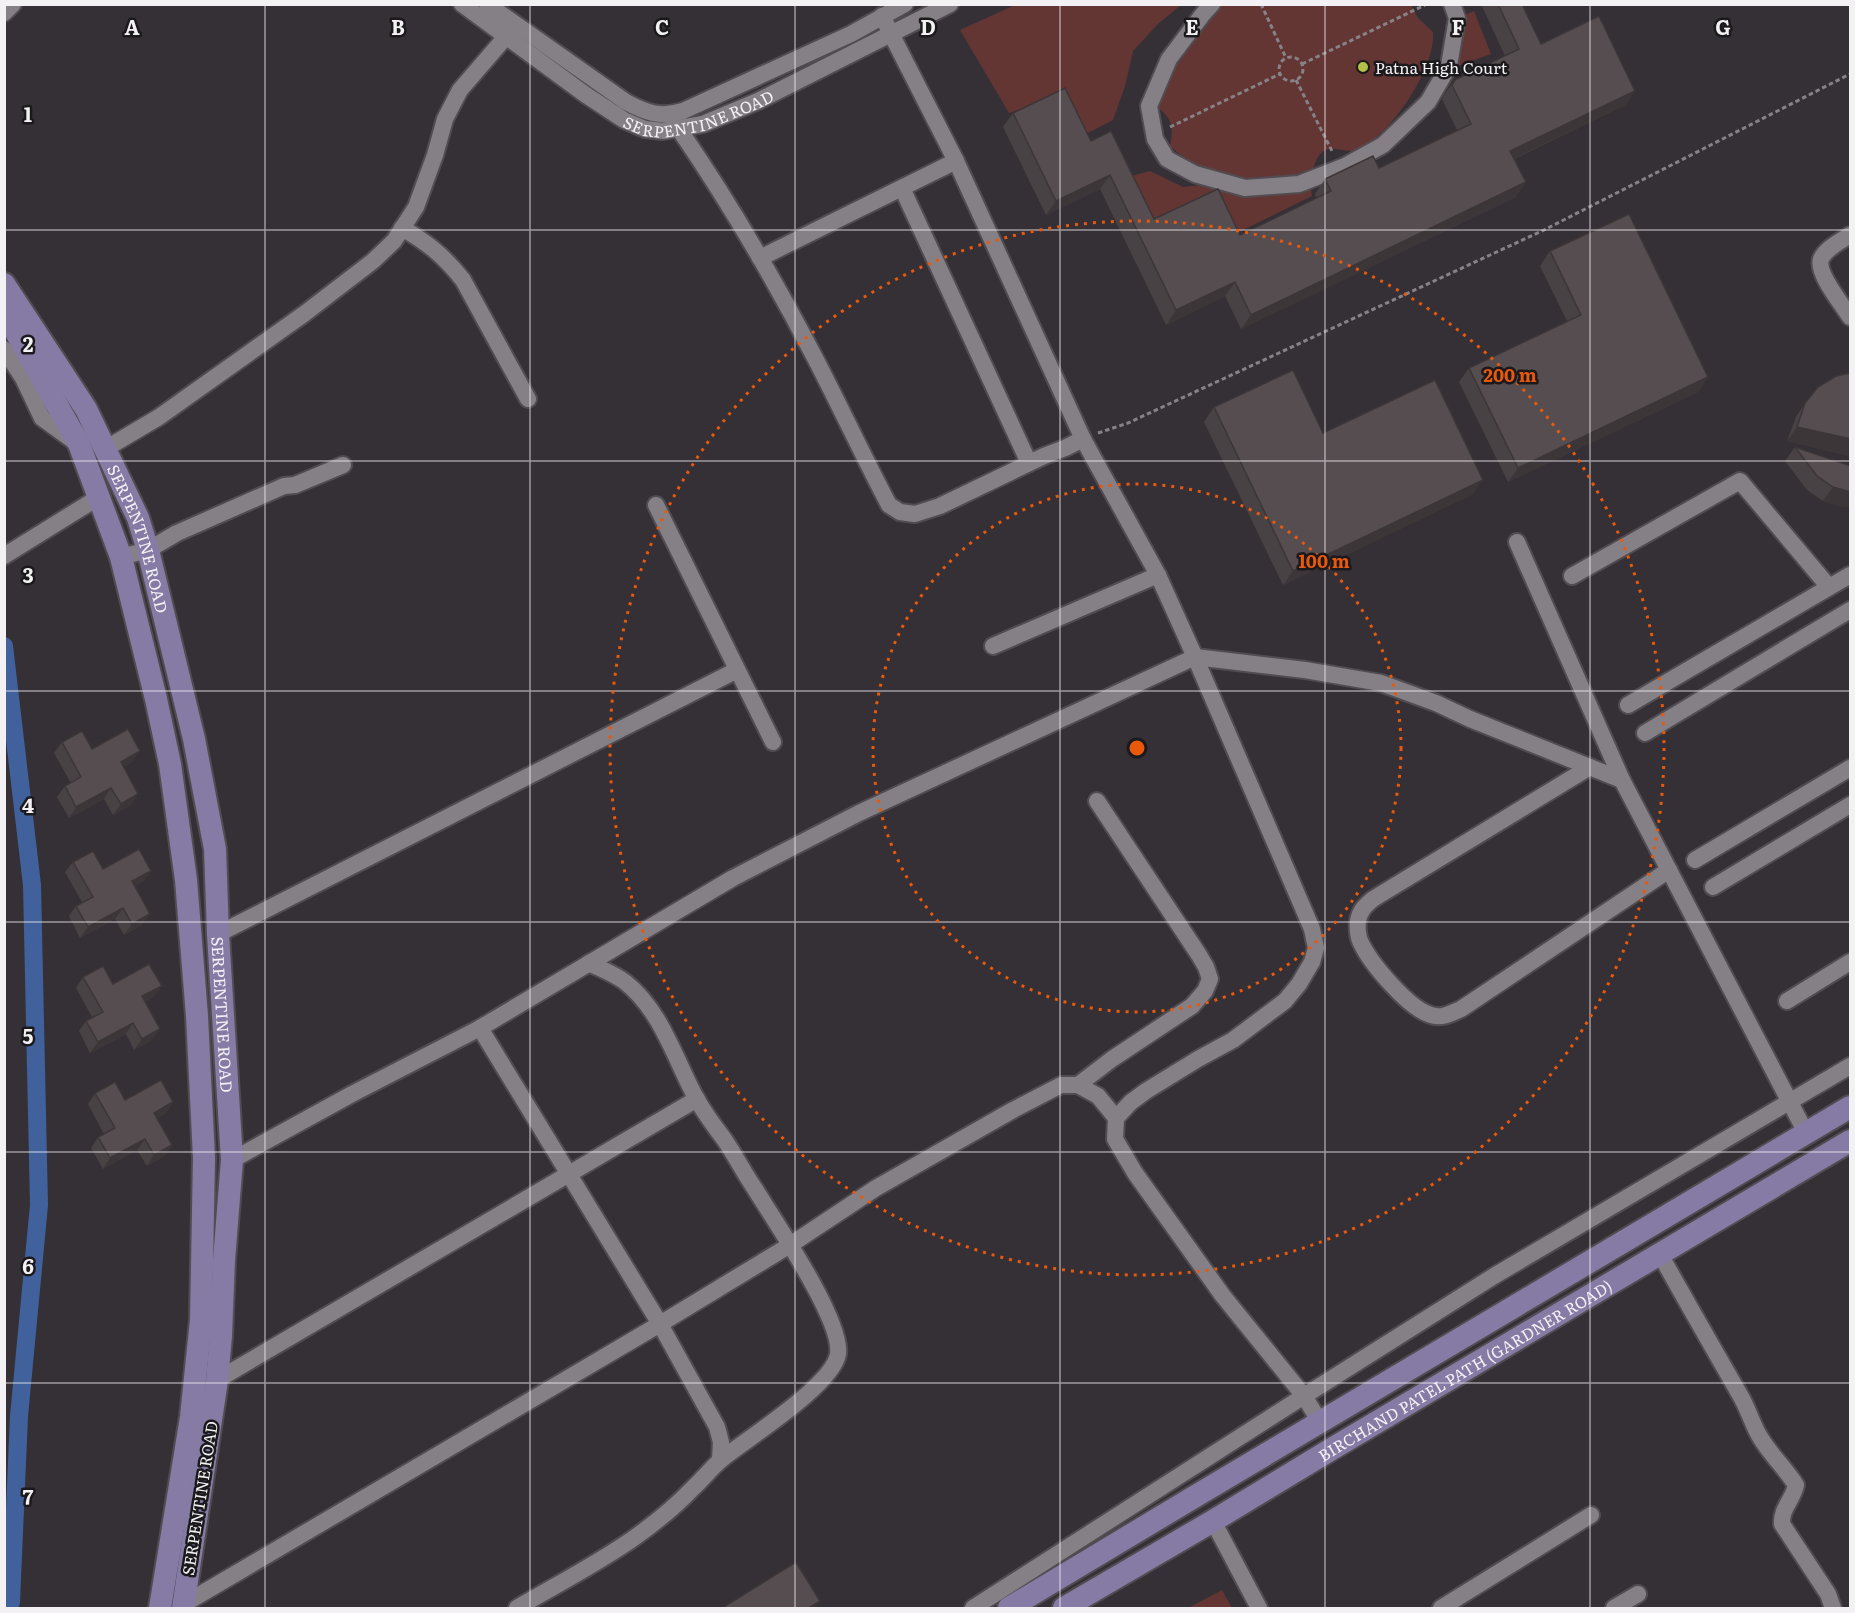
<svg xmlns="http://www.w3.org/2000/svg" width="1855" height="1613" viewBox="0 0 1855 1613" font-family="Literata,serif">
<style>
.green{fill:#633634}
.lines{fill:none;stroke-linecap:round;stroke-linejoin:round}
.canal{stroke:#41619c;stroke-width:18}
.minor-casing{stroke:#514c51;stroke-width:20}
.major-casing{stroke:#514c51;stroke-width:26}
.path{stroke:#868287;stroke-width:3;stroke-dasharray:4.5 3;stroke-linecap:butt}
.minor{stroke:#858086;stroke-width:16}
.major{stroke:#857ba5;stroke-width:22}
.wall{fill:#494245}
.shaded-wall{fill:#3c3638}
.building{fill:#554d50;stroke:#3c3638;stroke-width:1.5}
.grid{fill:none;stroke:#f4f1f5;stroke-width:1.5;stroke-opacity:0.55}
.ring{fill:none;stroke:#e8590c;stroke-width:3;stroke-dasharray:3 6}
.poi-dot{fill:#b4c24a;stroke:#1b191b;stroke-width:2}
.labels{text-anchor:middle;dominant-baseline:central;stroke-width:5;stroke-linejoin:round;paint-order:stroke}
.poi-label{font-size:16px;fill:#f4f1f5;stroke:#1b191b;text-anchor:start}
.street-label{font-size:16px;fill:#f4f1f5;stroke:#1b191b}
.grid-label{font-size:20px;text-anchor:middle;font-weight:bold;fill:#f4f1f5;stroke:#1b191b;stroke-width:5;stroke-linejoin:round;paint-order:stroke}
.centre{fill:#e8590c;stroke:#1b191b;stroke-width:3}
.ring-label{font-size:18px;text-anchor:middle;font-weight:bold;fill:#e8590c;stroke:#1b191b;stroke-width:5;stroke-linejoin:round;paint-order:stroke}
</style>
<rect width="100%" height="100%" fill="#353036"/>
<path class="green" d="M1015 5H1181L1158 24 1133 51 1125 86 1113 120 1084 135 1062 95 1009 113 960 30Z
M1216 5H1411L1418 18 1433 32C1436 67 1392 133 1360 149 1346 156 1329 140 1318 157 1315 161 1315 166 1313 170 1295 177 1273 182 1254 181 1248 181 1242 179 1236 177 1212 172 1189 164 1170 146 1174 126 1172 118 1155 105L1163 81Z
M1474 11 1491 54 1455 67 1464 31 1462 16Z
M1150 171 1183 187 1210 184 1247 195 1260 196 1278 194 1310 184 1312 196 1225 239 1208 194 1146 223 1128 177Z
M1222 1590 1232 1608H1188Z"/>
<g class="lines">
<path class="canal" d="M4 646 32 885 39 1205 19 1416 11 1602"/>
<defs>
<g id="minor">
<path id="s1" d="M462 4 586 95 624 120 645 129 663 131 703 124 758 101 950 4"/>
<path d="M487 4 626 102C647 113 660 118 683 111L851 34 905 4"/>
<path d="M1212 4 1203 14 1169 59 1149 106 1155 139 1167 159 1195 174 1245 188 1299 184 1345 166 1383 145 1428 102 1449 66 1457 18 1452 4"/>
<path d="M4 13 13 4"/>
<path d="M882 16 956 161 1083 439 1158 575 1195 657 1312 929 1316 948 1312 962 1299 984 1285 1001 1233 1040 1198 1059 1146 1091 1131 1102 1116 1118 1115 1139 1135 1173 1223 1296 1304 1396 1320 1422"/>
<path d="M679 129C729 202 774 279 815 358 840 406 863 456 889 505L900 512 915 514 940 506 1044 456 1065 448 1083 439"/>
<path d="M902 188 1029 463"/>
<path d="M402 228C428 243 444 256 463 280L528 399"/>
<path d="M1850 235C1841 241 1826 248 1821 259 1816 273 1842 304 1850 317"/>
<path d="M760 258 956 161"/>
<path d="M4 349 23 378 42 418 75 442"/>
<path d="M105 449 159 417 304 314 373 261 394 241 416 207 435 155 445 119 460 90 516 25"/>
<path d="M656 505 773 742"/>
<path d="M1517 542 1622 780"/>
<path d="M4 556 99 497"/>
<path d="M121 557 148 550 177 533 284 486 295 485 343 465"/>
<path d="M1572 576 1740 481 1829 587"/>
<path d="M993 646 1158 575"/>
<path d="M1628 705 1850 575"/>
<path d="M1645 733 1850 610"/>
<path d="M1590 767 1373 899C1365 906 1360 910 1358 921 1357 927 1358 938 1361 943 1371 964 1409 1009 1431 1015 1442 1019 1452 1013 1461 1009L1669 870"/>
<path d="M1695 860 1850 768"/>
<path d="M1713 887 1850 805"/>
<path d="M218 934 737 670"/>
<path d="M1787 1001 1850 962"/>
<path d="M480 1028 660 1324 717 1427 721 1442 720 1460"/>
<path d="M1078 1085 1112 1059 1192 1006 1205 991 1210 979 1206 967 1199 955 1097 801"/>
<path d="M232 1160 352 1094 480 1028 733 878 859 813 1195 657 1305 670 1381 683 1436 703 1470 719 1622 780 1806 1133"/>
<path d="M1660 1254C1686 1301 1713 1348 1740 1395 1748 1408 1752 1424 1760 1437 1770 1454 1785 1468 1796 1485 1793 1500 1781 1508 1782 1524L1828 1594 1833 1608"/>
<path d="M217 1380 697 1099"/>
<path d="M1213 1521 1259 1608"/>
<path d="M184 1604 660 1324 790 1245 876 1188 1013 1110 1061 1085H1078L1098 1096 1116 1118"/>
<path d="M517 1608C556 1585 597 1564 634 1538 655 1523 675 1507 693 1488 703 1479 711 1468 722 1459 748 1438 833 1385 838 1354 843 1321 774 1220 755 1189 744 1173 735 1155 724 1139 714 1126 704 1112 696 1098 675 1059 661 1010 625 982 615 974 601 969 589 963"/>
<path d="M973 1608 1304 1396 1494 1276 1850 1066"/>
<path d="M1441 1608 1591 1515"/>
<path d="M1614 1608 1638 1594"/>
</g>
<g id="major">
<path id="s2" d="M4 284 86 409 138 518 148 550 194 739 215 849 218 934 232 1160 224 1260 221 1336 217 1380 183 1608"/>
<path d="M4 311 79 444 121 557 156 699 170 764 186 880 197 1016 204 1158 201 1320 191 1417 160 1608"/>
<path d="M1009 1608 1199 1494 1850 1107"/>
<path id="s3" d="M1064 1608 1213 1521 1335 1447 1850 1141"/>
</g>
</defs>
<use href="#minor" class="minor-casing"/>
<use href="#major" class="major-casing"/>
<path class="path" d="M1261 4 1286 58
M1279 69a12 12 0 1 1 24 0a12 12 0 1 1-24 0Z
M1302 64 1427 4
M1296 80 1333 153
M1170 127 1280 74
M1098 433 1128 423 1544 230 1850 74"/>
<use href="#minor" class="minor"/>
<use href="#major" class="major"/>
</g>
<path class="wall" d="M1481 4H1522L1541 44 1635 91 1625 105 1514 159 1516 197 1241 329 1225 296 1166 325 1100 189 1046 215 1003 127 1013 113 1091 141 1154 219 1240 235 1317 198 1315 194 1325 179 1379 168 1457 130 1442 99 1444 95 1455 80 1505 56Z
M1550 251 1708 377 1698 392 1508 482 1459 382 1469 368 1567 321 1540 266Z
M1850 373 1851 455 1849 456 1787 441 1796 417 1805 403Z
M1214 407 1323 433 1473 494 1283 585 1204 422Z
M1795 447 1851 466 1842 507 1823 501 1807 490 1785 461Z
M62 742 92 749 132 762 123 767 131 805 113 815 104 799 69 818 57 797 65 786 71 783 54 753Z
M73 862 103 869 151 871 144 881 135 886 142 925 124 935 115 919 80 938 69 916 76 906 82 902 65 872Z
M83 977 113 984 162 986 154 996 145 1002 152 1040 134 1050 126 1034 90 1053 79 1031 86 1021 92 1017 76 988Z
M95 1093 125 1100 173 1102 166 1113 157 1118 165 1156 147 1166 137 1150 103 1169 91 1148 98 1137 104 1134 88 1104Z"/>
<path class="shaded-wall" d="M1635 91 1625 105 1500 165 1510 151Z
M1110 175 1100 189 1046 215 1056 201Z
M1526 182 1516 197 1241 329 1251 315Z
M1235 282 1225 296 1166 325 1176 310Z
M1708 377 1698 392 1508 482 1518 468Z
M1797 427 1851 439V455L1849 456 1787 441Z
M1483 480 1473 494 1283 585 1293 571Z
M1833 487 1851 492V506L1842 507 1823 501Z
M140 751 132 762 113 772 121 762Z
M111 788 104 799 69 818 76 807Z
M138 794 131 805 113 815 121 804Z
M151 871 144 881 124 892 132 881Z
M123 908 115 919 80 938 88 927Z
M150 914 142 925 124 935 132 924Z
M162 986 154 996 135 1007 142 996Z
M133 1023 126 1034 90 1053 98 1042Z
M160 1029 152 1040 134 1050 142 1039Z
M173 1102 166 1113 146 1124 154 1113Z
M145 1139 137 1150 103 1169 110 1158Z
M172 1145 165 1156 147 1166 154 1155Z
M820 1601 815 1608H809Z"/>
<path class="building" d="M1498 4H1522L1541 44 1599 16 1635 91 1510 151 1526 182 1251 315 1235 282 1176 310 1110 175 1056 201 1013 113 1065 88 1091 141 1111 131 1154 219 1218 189 1240 235 1331 191 1325 179 1373 156 1379 168 1471 124 1452 85 1455 80 1519 49Z
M1629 214 1708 377 1518 468 1469 368 1581 315 1550 251Z
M1293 370 1323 433 1435 380 1483 480 1293 571 1214 407Z
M1850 373 1851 439 1797 427 1805 403 1818 387 1836 376Z
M1795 447 1851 466V492L1833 487 1817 476Z
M128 729 140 751 121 762 138 794 121 804 111 788 76 807 65 786 81 777 62 742 82 731 92 749Z
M139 849 151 871 132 881 150 914 132 924 123 908 88 927 76 906 93 897 73 862 93 851 103 869Z
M149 964 162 986 142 996 160 1029 142 1039 133 1023 98 1042 86 1021 103 1012 83 977 103 966 113 984Z
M161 1080 173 1102 154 1113 172 1145 154 1155 145 1139 110 1158 98 1137 115 1128 95 1093 115 1082 125 1100Z
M796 1562 820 1601 809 1608H722Z"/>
<path class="grid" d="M265 4V1608M530 4V1608M795 4V1608M1060 4V1608M1325 4V1608M1590 4V1608M4 230H1850M4 461H1850M4 691H1850M4 922H1850M4 1152H1850M4 1383H1850"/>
<g class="ring">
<circle cx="1137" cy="748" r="264"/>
<circle cx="1137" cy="748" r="527"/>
</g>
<circle class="poi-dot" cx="1363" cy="67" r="6"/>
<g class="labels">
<g class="poi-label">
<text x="1375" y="67">Patna High Court</text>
</g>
<g class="street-label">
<text stroke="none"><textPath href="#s1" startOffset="278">SERPENTINE ROAD</textPath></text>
<text stroke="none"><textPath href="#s2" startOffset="290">SERPENTINE ROAD</textPath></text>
<text stroke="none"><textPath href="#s2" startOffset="776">SERPENTINE ROAD</textPath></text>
<text stroke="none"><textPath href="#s3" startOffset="466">BIRCHAND PATEL PATH (GARDNER ROAD)</textPath></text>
<text transform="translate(199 1498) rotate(-81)">SERPENTINE ROAD</text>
</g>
</g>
<g class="grid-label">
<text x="132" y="35">A</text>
<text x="398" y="35">B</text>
<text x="662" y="35">C</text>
<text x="928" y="35">D</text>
<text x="1192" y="35">E</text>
<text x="1458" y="35">F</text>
<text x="1723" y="35">G</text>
<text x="28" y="122">1</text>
<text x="28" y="352">2</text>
<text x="28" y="583">3</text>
<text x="28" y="813">4</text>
<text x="28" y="1044">5</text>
<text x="28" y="1274">6</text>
<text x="28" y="1505">7</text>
</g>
<circle cx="1137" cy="748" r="9" class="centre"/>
<g class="ring-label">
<text x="1510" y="382">200 m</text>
<text x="1324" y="568">100 m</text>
</g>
<rect width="1855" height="1613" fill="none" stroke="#f4f1f5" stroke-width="12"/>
</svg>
